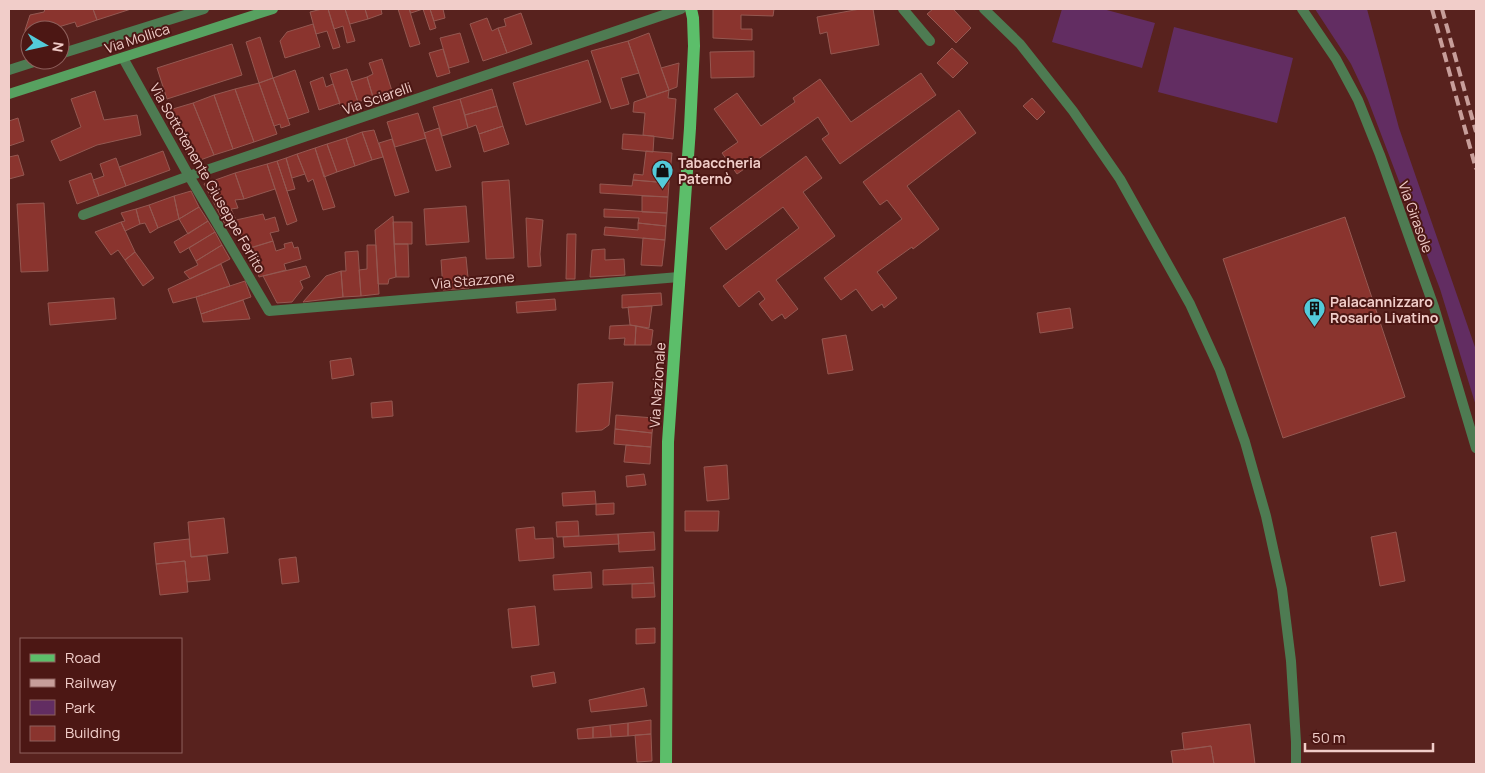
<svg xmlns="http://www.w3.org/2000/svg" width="1485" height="773" viewBox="0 0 1485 773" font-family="Manrope,sans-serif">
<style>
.green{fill:#622d62}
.building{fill:#8a342e;stroke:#945851}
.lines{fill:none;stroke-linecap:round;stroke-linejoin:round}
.street{stroke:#4e7b52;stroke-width:10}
.secondary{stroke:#57a160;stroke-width:10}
.primary{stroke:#5cbe6a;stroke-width:12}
.rail{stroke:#c79e9a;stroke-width:4;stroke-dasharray:10 5;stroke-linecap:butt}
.labels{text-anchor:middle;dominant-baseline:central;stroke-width:4;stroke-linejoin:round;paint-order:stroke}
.street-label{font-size:14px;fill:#f1cdc9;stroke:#4c1714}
.poi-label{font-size:14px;font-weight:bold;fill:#f1cdc9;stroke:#4c1714;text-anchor:start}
</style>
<rect width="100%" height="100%" fill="#58221e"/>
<path class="green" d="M1062 9H1103L1155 23 1142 68 1052 42Z
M1315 9H1367L1399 128 1476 350V406L1440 289 1368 100 1351 64Z
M1174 27 1293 58 1277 123 1158 92Z"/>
<path class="building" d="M45 9H93L97 20 77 27 75 22 55 28V30H30V41L28 42 25 30 30 15 44 12Z
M93 9H131L97 20Z
M322 9H328L340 47 333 49 327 31 316 34 310 12Z
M328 9H345L355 41 347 43 343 26 334 29Z
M345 9H365L368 19 350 24Z
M365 9H381L382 14 368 19Z
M398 9H409L420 44 410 47Z
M409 9H430L436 28 430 30 423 9 411 13Z
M430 9H443L445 18 434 21Z
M713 9H774L773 16 741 15V29H752V40L713 38Z
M860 9H873L879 45 831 54 827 32 820 34 817 17Z
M933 9H953L971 28 956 43 927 14Z
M521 13 532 44 507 53 498 28 506 26 504 19Z
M487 18 492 31 498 28 507 53 483 61 470 24Z
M313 24 320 47 285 58 280 41 287 32Z
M460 33 469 62 449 68 440 38Z
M649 33 669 90 647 97 628 41Z
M260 37 273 78 259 83 246 42Z
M628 41 639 73 621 78 629 104 611 109 591 51Z
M232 44 242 75 167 99 157 68Z
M952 48 968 63 953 78 937 63Z
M443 49 450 73 437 77 429 53Z
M754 51V77L711 78 710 52Z
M382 59 392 91 373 97 367 77 373 74 369 63Z
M588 60 601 102 526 125 513 83Z
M679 63 677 87 669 90 661 68Z
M347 69 358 102 341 108 330 74Z
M295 70 309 112 288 119 273 78Z
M921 73 936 95 840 164 822 139 829 134 818 117 737 174 722 153 738 142 714 109 737 93 761 126 795 102 793 98 820 79 851 122Z
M323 77 326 87 333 84 340 103 319 110 310 82Z
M367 77 373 97 358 102 351 82Z
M273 78 290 125 281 128 280 124 274 126 259 83Z
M259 83 277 134 254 142 235 89Z
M235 89 254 142 233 149 214 95Z
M492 89 497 106 465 115 460 99Z
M669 90 668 98 676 99 673 139 643 135 645 113 633 112 634 102Z
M95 91 104 120 137 115 141 135 97 145 60 161 51 141 81 127 71 99Z
M214 95 233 149 214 155 193 103Z
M1032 98 1045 112 1037 120 1023 106Z
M460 99 468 128 442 136 433 107Z
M193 103 214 155 192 163 166 111Z
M497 106 503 126 479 134 476 125 468 128 465 115Z
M959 110 976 133 907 186 939 229 913 249 912 247 877 272 897 298 884 308 882 304 872 311 856 289 841 300 824 278 902 219 887 200 880 205 863 182Z
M418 113 426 138 395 147 387 122Z
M18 118 24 141 9 146V121Z
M503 126 509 144 484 152 479 134Z
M439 128 451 167 436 171 424 133Z
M374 130 383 157 372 160 362 132Z
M362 132 372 160 355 166 346 138Z
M623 134 654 136 653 152 622 149Z
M346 138 355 166 337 172 327 144Z
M392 139 409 192 395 196 379 143Z
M327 144 337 172 324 177 315 148Z
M315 148 335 207 323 210 313 179 308 182 297 154Z
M163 151 170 170 126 186 119 167Z
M646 151 672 153 669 183 633 180 634 174 643 175Z
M297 154 305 174 292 178 286 158Z
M18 155 24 175 9 179V157Z
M806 156 822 178 803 192 835 236 776 280 798 309 785 319 782 314 772 321 759 304 765 299 759 291 739 307 723 286 799 228 783 207 726 250 710 228Z
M116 158 126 186 99 196 93 180 104 176 100 164Z
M286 158 295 189 287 191 277 161Z
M277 161 297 221 287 225 267 164Z
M267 164 275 189 244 199 235 173Z
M91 173 99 196 77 204 69 181Z
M235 173 244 199 235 200 238 208 231 209 236 220 225 224 204 184Z
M509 180 514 258 486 259 482 182Z
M633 180 669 183 668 197 600 193V184L632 186Z
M191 191 199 207 179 219 174 196Z
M174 196 179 219 158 228 149 205Z
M642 196 668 197 667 213 642 212Z
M44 203 48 271 21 272 17 204Z
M149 205 158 228 150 233 145 223 140 224 136 209Z
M466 206 469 242 426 245 424 209Z
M199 207 208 221 188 234 179 219Z
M136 209 140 224 125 231 121 222 125 221 121 213Z
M604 209 667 213 666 226 638 223 639 218 604 217Z
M263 214 265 220 275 217 279 231 270 233 273 241 246 249 236 220Z
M393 216 396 277 389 279 388 284H378L375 230Z
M1345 217 1405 397 1283 438 1223 259Z
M526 218 543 220 540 254 541 266 528 267Z
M208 221 215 232 180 253 174 242Z
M121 222 135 252 125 260 118 250 111 255 95 232Z
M393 222H412V244H394Z
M638 223 666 226 665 240 604 235 605 227 638 230Z
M215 232 222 245 196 261 189 248Z
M567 234H576L575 279H566Z
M643 238 665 240 662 266 641 265Z
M273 241 276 251 285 248 284 244 292 242 294 248 298 247 301 259 284 264 286 270 259 277 251 248Z
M394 244H408L409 277H396Z
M222 245 230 259 190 279 184 272 198 265 196 261Z
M367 245H376L379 294 361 296 359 270 367 269Z
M605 249V260L624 259 625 275 590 277 592 250Z
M358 251 361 296 343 297 341 271H346L345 252Z
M135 252 154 278 143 286 125 260Z
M466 257 469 288 443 290 441 260Z
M221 264 230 286 196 297 173 303 168 289Z
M306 266 310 277 300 281 303 288 292 302 277 303 263 276Z
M341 271 343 297 303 302 326 276Z
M245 281 251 297 201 314 196 297Z
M661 293 662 305 622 308V295Z
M114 298 116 319 50 325 48 303Z
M555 299 556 310 517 313 516 302Z
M243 300 250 319 203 322 201 314Z
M652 306 649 328 630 325 628 307Z
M1070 308 1073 328 1040 333 1037 313Z
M630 325 636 326 635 345H624L625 338 609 339 610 326Z
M636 326 653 330 651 345H635Z
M846 335 853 370 828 374 822 339Z
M351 358 354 375 332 379 330 361Z
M613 382 609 425 602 430 576 432 578 384Z
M392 401 393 416 372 418 371 403Z
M616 415 654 418 652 433 615 429Z
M615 429 652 433 651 447 614 444Z
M626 445 651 447 650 464 624 462Z
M727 465 729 499 707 501 704 467Z
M644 474 646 485 627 487 626 476Z
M595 491 596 504 563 506 562 493Z
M614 503V514L596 515V504Z
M685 511H719L718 531H685Z
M224 518 228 553 191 557 188 522Z
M578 521 579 536 557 537 556 522Z
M534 527 535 539 553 538 554 558 519 561 516 529Z
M654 532 655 550 619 552 618 534Z
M1396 532 1405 581 1380 586 1371 537Z
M618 534 619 544 564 547 563 537Z
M189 539 191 557 207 556 210 580 187 582 185 561 156 564 154 543Z
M296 557 299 582 282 584 279 559Z
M185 561 188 592 160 595 156 564Z
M653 567 654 583 603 585V570Z
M591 572 592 588 554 590 553 575Z
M654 583 655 597 632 598V584Z
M535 606 539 645 512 648 508 609Z
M655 628V643L636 644V629Z
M554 672 556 683 533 687 531 676Z
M644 688 647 706 591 712 589 700Z
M651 720V734L628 736V723Z
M628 723V736L611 737 610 725Z
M1250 724 1255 764H1214L1211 746 1184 750 1182 733Z
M610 725 611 737 593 738V727Z
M593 727V738L578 739 577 729Z
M651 734 652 761 637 762 635 735Z
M1211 746 1214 764H1173L1171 751Z"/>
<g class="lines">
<path class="street" d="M903 9 930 41
M984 9 1020 44 1073 111 1120 179 1190 304 1220 370 1245 442 1266 516 1282 589 1291 661 1296 742V764
M1302 9 1336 59 1358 100 1380 155 1434 307 1476 448
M60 54 204 9
M123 58 189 176 269 311 679 277
M9 70 40 60
M83 215 189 176 681 9"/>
<path class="secondary" d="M9 94 273 9"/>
<path class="primary" d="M666 764 668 442 690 128 694 46 693 18 691 9"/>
<path class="rail" d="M1432 9 1476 169
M1442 9 1476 132"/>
</g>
<defs>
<symbol id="shop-pin" viewBox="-11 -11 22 30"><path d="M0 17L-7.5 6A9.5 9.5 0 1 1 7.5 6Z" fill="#53cbda" stroke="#4c1714"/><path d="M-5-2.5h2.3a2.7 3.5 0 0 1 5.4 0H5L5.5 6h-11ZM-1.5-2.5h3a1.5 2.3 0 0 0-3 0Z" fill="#111"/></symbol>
<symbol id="building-pin" viewBox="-11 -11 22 30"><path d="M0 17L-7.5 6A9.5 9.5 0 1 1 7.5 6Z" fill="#53cbda" stroke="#4c1714"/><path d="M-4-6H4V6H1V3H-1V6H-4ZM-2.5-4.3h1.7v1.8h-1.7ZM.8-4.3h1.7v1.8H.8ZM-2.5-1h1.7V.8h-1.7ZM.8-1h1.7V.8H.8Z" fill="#111"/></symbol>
</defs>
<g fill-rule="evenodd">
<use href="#shop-pin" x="650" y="158" width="25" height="34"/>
<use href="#building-pin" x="1302" y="296" width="25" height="34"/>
</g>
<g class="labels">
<g class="street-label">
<text transform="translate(137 38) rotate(-18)">Via Mollica</text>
<text transform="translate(377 98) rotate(-19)">Via Sciarelli</text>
<text transform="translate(208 178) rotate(60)">Via Sottotenente Giuseppe Ferlito</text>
<text transform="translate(1416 217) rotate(70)">Via Girasole</text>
<text transform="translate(473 280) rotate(-5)">Via Stazzone</text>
<text transform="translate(657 385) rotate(-86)">Via Nazionale</text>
</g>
<g class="poi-label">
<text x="678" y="162">Tabaccheria<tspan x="678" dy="16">Paternò</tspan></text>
<text x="1330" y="301">Palacannizzaro<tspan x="1330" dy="16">Rosario Livatino</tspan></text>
</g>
</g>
<rect width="1485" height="773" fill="none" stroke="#f1cdc9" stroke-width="20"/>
<rect x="20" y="638" width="162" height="115" fill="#4c1714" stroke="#8e605c"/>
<rect x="30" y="654" width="25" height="8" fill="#5cbe6a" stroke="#8e605c"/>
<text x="65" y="663" font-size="15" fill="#f1cdc9">Road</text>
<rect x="30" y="679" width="25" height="8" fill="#c79e9a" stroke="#8e605c"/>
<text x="65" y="688" font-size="15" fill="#f1cdc9">Railway</text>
<rect x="30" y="700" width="25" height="15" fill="#622d62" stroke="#8e605c"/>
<text x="65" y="713" font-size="15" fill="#f1cdc9">Park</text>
<rect x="30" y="726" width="25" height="15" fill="#8a342e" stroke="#8e605c"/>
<text x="65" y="738" font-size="15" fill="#f1cdc9">Building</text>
<g transform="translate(45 45) rotate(99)"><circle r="24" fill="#4c1714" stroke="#8e605c"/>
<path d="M0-4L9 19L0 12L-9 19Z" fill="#53cbda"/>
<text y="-8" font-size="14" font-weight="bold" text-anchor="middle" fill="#f1cdc9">N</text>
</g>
<path d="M1305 743v8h128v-8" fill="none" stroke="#f1cdc9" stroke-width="2.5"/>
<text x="1312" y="743" font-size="15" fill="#f1cdc9" stroke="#4c1714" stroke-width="4" paint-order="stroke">50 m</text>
</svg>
